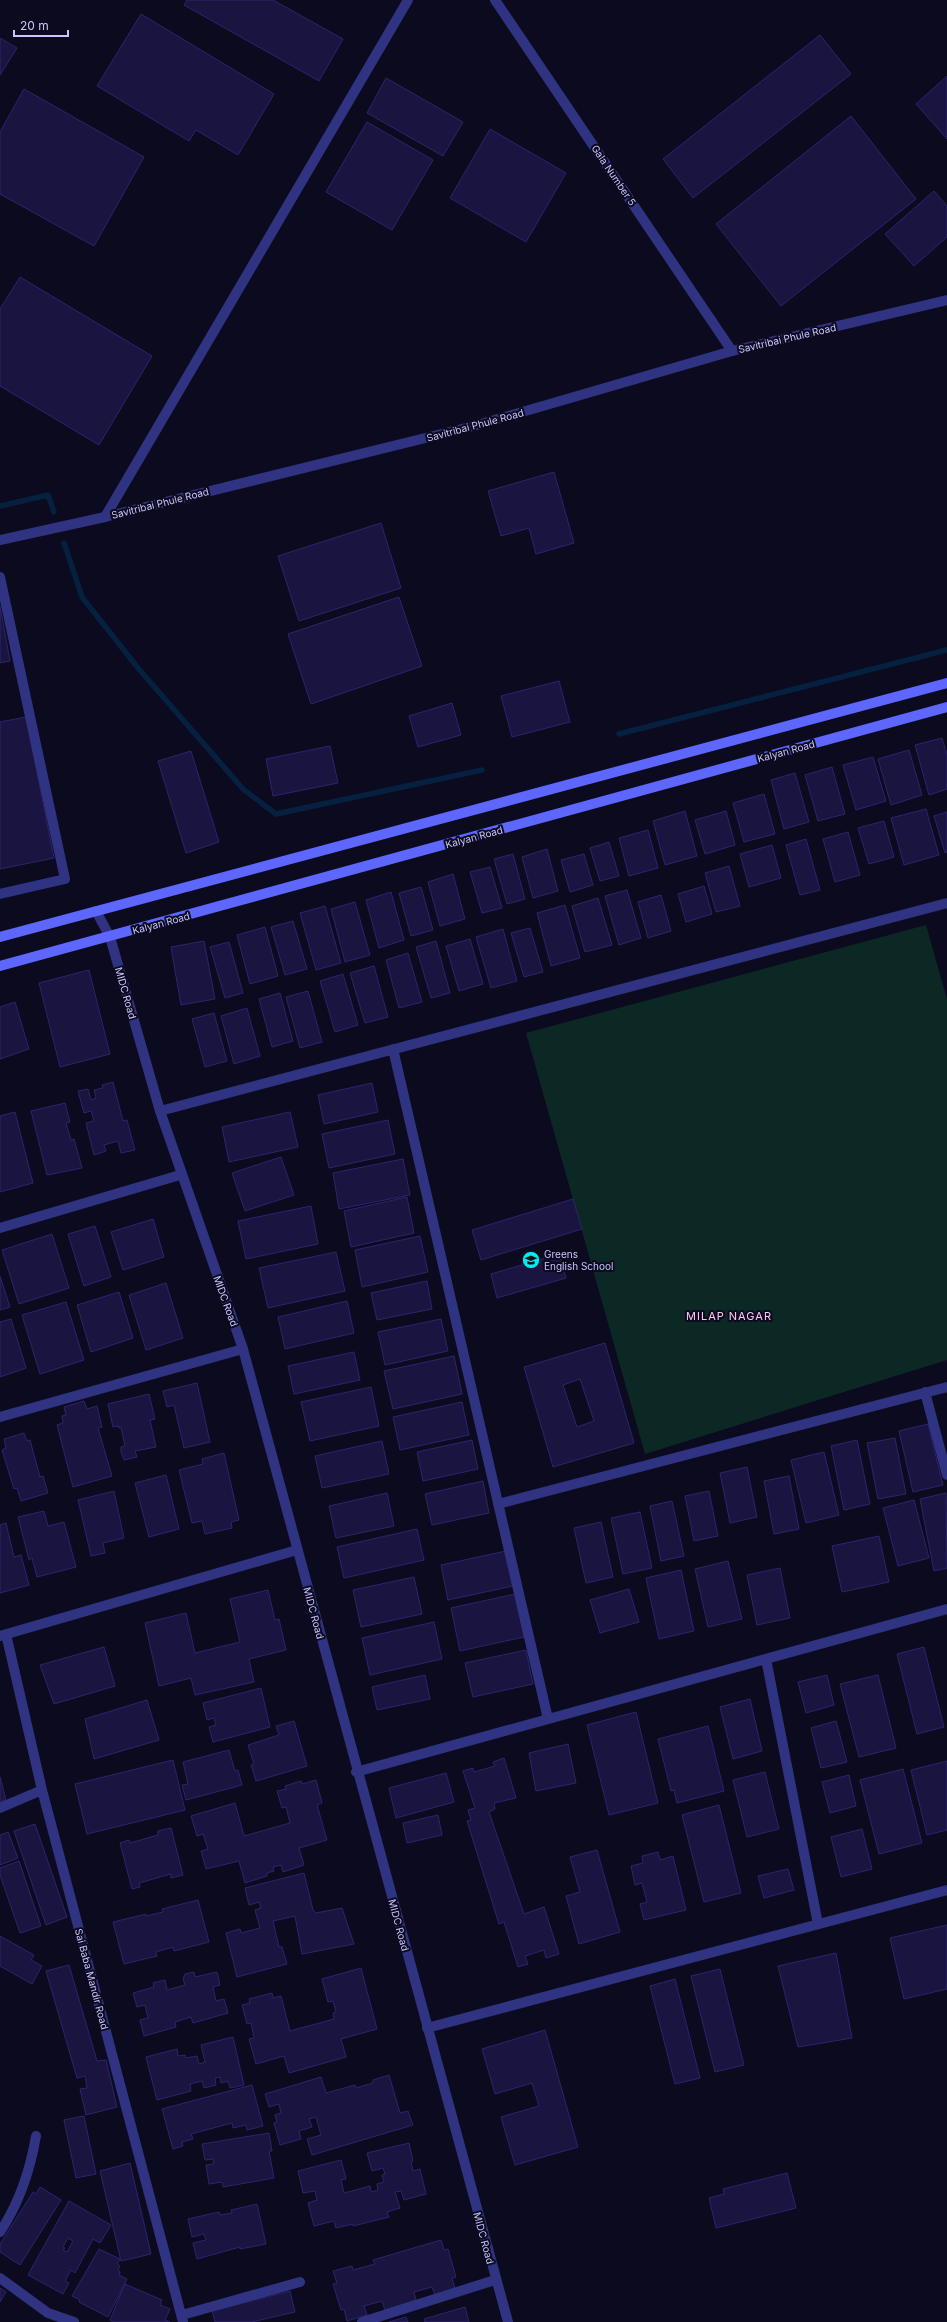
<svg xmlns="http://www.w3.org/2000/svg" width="947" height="2322" viewBox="0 0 947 2322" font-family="Inter,sans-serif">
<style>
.green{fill:#0c2825}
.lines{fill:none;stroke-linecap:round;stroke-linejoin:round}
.stream{stroke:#062040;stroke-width:5.5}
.building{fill:#1a1440;stroke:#2d246f;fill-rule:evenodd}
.minor{stroke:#303381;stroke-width:10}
.tertiary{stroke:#303381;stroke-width:10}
.secondary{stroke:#5d66ff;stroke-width:10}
.labels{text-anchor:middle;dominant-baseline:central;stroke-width:4;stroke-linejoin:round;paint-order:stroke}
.street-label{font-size:10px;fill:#c8c6ff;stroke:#0c0a1e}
.poi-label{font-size:10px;fill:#c8c6ff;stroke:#0c0a1e;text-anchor:start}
.neighbourhood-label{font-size:11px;letter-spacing:1px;fill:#ffc8ef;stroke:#0c0a1e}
</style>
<rect width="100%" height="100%" fill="#0c0a1e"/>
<path class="green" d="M926 925 947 999V1360L645 1454 526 1033Z"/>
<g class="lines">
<path class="stream" d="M0 506 48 495 54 512
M64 543 82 597 138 668 243 789 276 814 482 770
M619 734 947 650"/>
</g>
<path class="building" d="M187 0H273L343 39 319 81 184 5Z
M141 14 274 94 238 155 196 130 189 141 97 86Z
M820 35 851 74 693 198 663 159Z
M0 38 17 48 0 75Z
M947 76V139L916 104Z
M386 78 463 122 443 156 367 113Z
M24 89 144 157 94 246 0 194V132Z
M851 116 916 199 781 306 716 224Z
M367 122 433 160 392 230 326 192Z
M490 129 566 173 526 242 450 198Z
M934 191 947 206V237L914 266 885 234Z
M20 277 152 356 99 445 0 386V309Z
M554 472 574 543 536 554 529 528 501 536 488 491Z
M381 523 401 588 299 621 278 556Z
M399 597 422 666 311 704 288 634Z
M0 606 10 661 0 663Z
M559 681 570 722 512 737 501 696Z
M452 703 461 735 418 747 409 716Z
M26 717 54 858 0 869V722Z
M942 738 947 755V789L929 795 915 745Z
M330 746 338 783 273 796 266 759Z
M909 750 922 795 891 805 878 759Z
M191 751 219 842 186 853 158 761Z
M873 757 886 801 856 810 843 765Z
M832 767 845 814 818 821 805 775Z
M795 773 809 822 784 829 771 780Z
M764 794 775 834 744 842 733 803Z
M926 809 939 855 904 865 891 818Z
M685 811 697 856 665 865 653 821Z
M726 811 735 845 705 854 695 820Z
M947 812V852L945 853 934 816Z
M884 821 894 857 869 864 858 828Z
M648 830 658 868 629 876 619 838Z
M848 832 860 875 835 882 823 839Z
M806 839 820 890 800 895 786 845Z
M609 842 619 876 600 881 590 848Z
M772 845 781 878 749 887 740 854Z
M547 849 558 891 533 898 522 857Z
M513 854 525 899 507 904 494 859Z
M584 854 593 885 570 892 561 860Z
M729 866 740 906 716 912 705 873Z
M490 867 502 908 482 913 470 872Z
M453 874 465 919 440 926 428 882Z
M704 886 712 914 686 922 678 894Z
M421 887 433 930 411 936 399 893Z
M627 890 641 938 619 945 605 896Z
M391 892 404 940 379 948 366 900Z
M661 895 671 931 648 938 638 902Z
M598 898 612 945 585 952 572 906Z
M355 902 370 955 345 962 331 909Z
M565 905 580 958 551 966 537 913Z
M325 906 341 963 316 970 300 913Z
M293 921 307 969 285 975 271 927Z
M265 927 278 976 250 984 237 935Z
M530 928 543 972 524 977 511 933Z
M503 929 517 981 491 988 476 937Z
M470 939 483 984 459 991 446 946Z
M204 941 215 999 181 1005 171 947Z
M436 941 450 993 431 998 416 947Z
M229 942 243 993 225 998 210 947Z
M408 953 422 1002 399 1008 386 960Z
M374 966 388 1017 365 1023 350 973Z
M89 970 110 1054 60 1067 39 983Z
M343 974 358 1025 335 1032 320 981Z
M308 991 322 1042 300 1048 286 997Z
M280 993 293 1041 272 1047 259 999Z
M15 1002 29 1049 0 1059V1007Z
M247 1008 260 1056 234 1064 221 1016Z
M214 1013 227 1061 205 1067 192 1019Z
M113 1082 123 1121 127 1120 135 1150 121 1153 118 1141 104 1145 106 1151 94 1155 86 1123 94 1121 91 1111 84 1113 78 1091 88 1089 91 1100 96 1098 94 1090 103 1088 102 1085Z
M372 1083 378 1112 324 1124 318 1095Z
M65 1103 70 1122 66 1123 71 1140 74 1139 82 1168 47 1175 31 1111Z
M15 1112 33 1183 0 1192V1116Z
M290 1112 298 1147 229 1162 222 1127Z
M388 1120 395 1154 329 1168 322 1134Z
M281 1157 294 1195 245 1211 232 1173Z
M403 1159 410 1195 339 1209 333 1173Z
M407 1197 414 1233 351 1247 344 1211Z
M573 1199 582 1229 481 1260 472 1230Z
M311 1206 318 1244 246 1259 238 1221Z
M153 1219 164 1257 123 1270 111 1232Z
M95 1226 111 1277 84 1286 68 1234Z
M52 1234 69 1288 19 1304 2 1250Z
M420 1236 428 1272 362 1287 355 1250Z
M336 1252 345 1291 268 1308 259 1268Z
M559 1254 566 1278 497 1298 491 1274Z
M0 1276 10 1307 0 1310Z
M427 1281 432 1309 377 1320 371 1293Z
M166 1283 183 1338 146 1350 129 1295Z
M119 1292 133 1338 91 1352 77 1305Z
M347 1301 354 1333 285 1349 278 1317Z
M66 1302 84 1360 40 1374 22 1315Z
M11 1319 26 1368 0 1377V1322Z
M441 1319 448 1351 385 1365 378 1332Z
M605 1343 634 1443 553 1467 524 1367ZM580 1379 594 1421 577 1427 563 1385Z
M354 1352 360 1380 294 1394 288 1366Z
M454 1356 462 1394 393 1409 384 1371Z
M197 1383 210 1442 184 1448 174 1405 167 1407 163 1391Z
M371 1387 379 1426 310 1441 301 1402Z
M149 1394 155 1419 150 1420 156 1447 135 1451 137 1457 124 1460 121 1452V1447L125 1446 121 1428H119V1426L113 1427 108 1404Z
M84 1401 87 1409 97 1406 102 1427 98 1428 112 1476 73 1487 57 1425 63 1423 62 1416 66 1415 64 1407Z
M462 1402 469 1435 400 1450 393 1417Z
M928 1424 943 1485 913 1492 899 1431Z
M24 1433 27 1441 30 1440 40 1477 43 1476 48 1493 21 1501 17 1488 14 1489 2 1450 6 1448 4 1439Z
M895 1438 906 1494 878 1499 867 1443Z
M472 1440 478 1469 423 1481 417 1452Z
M857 1440 870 1504 844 1510 831 1446Z
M382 1441 389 1474 322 1488 315 1456Z
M824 1452 839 1515 806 1523 791 1460Z
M224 1453 239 1520 231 1522 232 1528 205 1534 202 1521 192 1523 179 1470 203 1464 202 1459Z
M747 1467 757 1517 730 1523 720 1473Z
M166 1475 179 1529 149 1537 135 1483Z
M789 1476 799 1529 774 1534 764 1481Z
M483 1481 489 1513 432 1525 425 1494Z
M114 1491 124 1538 103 1543 105 1553 91 1556 78 1500Z
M709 1491 718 1536 694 1541 685 1496Z
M387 1493 394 1526 336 1538 329 1506Z
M946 1493 947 1568 934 1571 920 1499Z
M914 1500 929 1558 898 1566 883 1508Z
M672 1501 684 1556 661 1561 650 1506Z
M44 1511 48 1526 64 1522 76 1567 37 1577 32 1558 29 1560 18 1517Z
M640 1512 652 1568 623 1574 611 1518Z
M601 1522 613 1577 586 1583 574 1528Z
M6 1523 14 1557 21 1555 29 1585 0 1593V1525Z
M417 1529 424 1560 344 1578 337 1547Z
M879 1536 889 1582 842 1592 832 1546Z
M506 1551 513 1586 448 1600 441 1565Z
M728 1561 742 1619 708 1627 695 1569Z
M780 1568 790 1618 757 1625 747 1575Z
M681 1570 694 1631 659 1639 646 1578Z
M414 1577 422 1614 361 1627 353 1590Z
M629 1589 639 1622 600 1633 590 1600Z
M268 1590 275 1620 279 1619 286 1650 249 1659 254 1682 195 1695 191 1678 159 1686 145 1623 186 1613 195 1653 240 1642 230 1599Z
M515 1594 524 1637 460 1651 451 1608Z
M434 1622 442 1659 370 1675 362 1638Z
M104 1647 115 1686 54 1704 40 1665Z
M924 1647 944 1727 917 1734 897 1654Z
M526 1650 533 1684 473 1697 465 1663Z
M425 1675 430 1699 377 1710 372 1687Z
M827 1675 834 1705 806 1713 798 1682Z
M878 1675 896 1748 859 1757 840 1684Z
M261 1688 270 1727 213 1742 209 1727 216 1725 214 1718 207 1720 203 1703Z
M750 1699 762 1751 733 1759 720 1707Z
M147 1700 159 1740 94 1759 85 1719Z
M636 1712 658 1803 609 1815 587 1725Z
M294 1721 307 1766 256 1781 251 1765 254 1764 248 1745 279 1735 276 1726Z
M836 1721 847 1762 821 1768 811 1728Z
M708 1726 724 1791 677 1803 674 1790 671 1791 658 1739Z
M568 1744 576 1783 536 1791 529 1753Z
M229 1750 235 1771 238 1770 242 1785 186 1800 182 1785 188 1784 183 1762Z
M504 1758 516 1798 494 1803 495 1809 489 1812 524 1914 544 1907 559 1954 546 1958 544 1950 525 1956 528 1964 518 1967 504 1922 499 1924 467 1821 471 1820 468 1810 475 1808 463 1771 473 1768 474 1772 495 1766 493 1762Z
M173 1760 185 1810 87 1834 75 1784Z
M947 1761V1830L927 1835 911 1770Z
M903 1769 922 1843 879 1854 860 1780Z
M765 1772 779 1829 747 1837 733 1780Z
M446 1773 454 1802 396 1818 389 1788Z
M849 1775 856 1806 830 1813 822 1782Z
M0 1777 6 1800 0 1802Z
M316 1780 322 1803 317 1805 327 1840 299 1848 304 1865 283 1872 281 1865 273 1867 274 1871 267 1873V1876L245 1883 239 1861 206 1869 201 1851 208 1849 203 1834 197 1836 191 1816 235 1803 244 1836 290 1823 286 1807 282 1808 277 1791 286 1789 285 1786 301 1781 302 1784Z
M719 1805 741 1893 704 1902 682 1815Z
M438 1815 442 1835 407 1843 403 1823Z
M35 1824 67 1917 46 1925 14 1831Z
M171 1828 183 1875 171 1878V1874L139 1883 140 1887 132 1889 120 1843 129 1840 130 1843 158 1835V1831Z
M862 1829 872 1869 841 1877 831 1837Z
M8 1832 18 1858 0 1865V1835Z
M597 1850 620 1932 579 1944 566 1896 580 1892 570 1857Z
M658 1852 660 1860 673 1856 686 1910 644 1920 640 1904 647 1902 642 1883 635 1885 631 1866 643 1863 642 1856Z
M19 1861 41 1926 20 1933 0 1875V1868Z
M788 1869 794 1890 764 1898 758 1876Z
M304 1873 313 1910 316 1913 342 1908 354 1944 302 1954 295 1916 273 1921 279 1947H282L287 1964 237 1977 226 1933 240 1929 241 1933 260 1928 255 1910 261 1908 259 1902 249 1905 245 1888Z
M198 1900 209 1942 174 1951 173 1947 156 1952 157 1956 124 1964 113 1922 146 1914V1916L163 1912 162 1909Z
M947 1925V1989L904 1999 890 1938Z
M0 1936 34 1955 31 1960 42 1966 32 1984 0 1966Z
M836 1953 852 2038 798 2047 778 1966Z
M69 1965 97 2061 106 2060 117 2107 86 2115 80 2089 87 2088 85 2076 77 2078 46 1971Z
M361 1968 377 2029 341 2039 346 2057 289 2073 284 2056 256 2064 249 2039 254 2038 251 2023 247 2024 242 2005 250 2003 249 1999 272 1993 273 1998 281 1996 290 2031 334 2019 333 2013 336 2012 333 2001 328 2002 322 1979Z
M720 1969 744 2065 715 2072 691 1976Z
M194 1972 195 1977 217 1972 220 1985 213 1987 216 2001 224 1999 228 2013 193 2023 191 2017 175 2022 176 2027 144 2036 140 2020 148 2018 145 2005 137 2007 133 1993 154 1987 153 1983 165 1980 167 1990 185 1985 183 1979 185 1974Z
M675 1979 700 2078 675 2084 650 1986Z
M545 2030 578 2147 515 2165 501 2117 539 2106 532 2083 495 2094 482 2049Z
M233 2037 244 2085 230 2088 228 2081 221 2083 220 2077 215 2078 216 2085 204 2088 202 2081 190 2084 191 2091 157 2100 146 2057 177 2049 178 2056 185 2055 186 2058 197 2056 199 2064 205 2062 201 2045Z
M389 2075 400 2113 408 2111 413 2125 312 2155 307 2139 321 2135 316 2117 309 2119 312 2127 299 2131 301 2139 280 2145 274 2123 277 2122 275 2115 281 2113 279 2104 269 2107 265 2094 321 2077 326 2093 355 2085 356 2088 373 2083V2080Z
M252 2085 263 2126 247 2130 246 2125 233 2128 232 2123 191 2134 193 2139 182 2142 183 2146 173 2149 162 2109Z
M84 2116 96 2174 76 2178 64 2120Z
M269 2133 272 2151H269L274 2178 223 2187 222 2182 209 2184 206 2165 214 2164 213 2159 205 2160 202 2144Z
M409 2143 413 2161 411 2162 413 2171 420 2169 426 2194 404 2200 401 2191 395 2192 400 2208 387 2212 389 2217 353 2226V2224L336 2228 334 2221 314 2226 308 2203 317 2200 315 2191 303 2193 298 2171 341 2160 346 2179 341 2180 344 2193 370 2186 371 2192 378 2190 377 2184 384 2182 382 2175 385 2174 383 2168 372 2171 367 2153Z
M130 2163 151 2254 121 2261 100 2171Z
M787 2173 796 2208 716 2228 709 2198 724 2194 723 2189Z
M40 2187 61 2200 20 2265 0 2252V2244L33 2192 36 2194Z
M69 2201 111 2225 100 2243 93 2239 75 2273 71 2270 65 2281 69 2283 63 2294 28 2275ZM68 2238 73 2241 67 2252 63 2250 65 2248 63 2247Z
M257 2204 266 2244 240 2249V2247L197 2259 193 2243 206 2240 204 2234 192 2237 188 2219 219 2212 220 2215 232 2213 231 2210Z
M441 2240 444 2250 448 2249 456 2277 452 2278 455 2289 435 2295 432 2287 414 2292 416 2300 385 2310 382 2301 364 2306 367 2315 347 2321 344 2309 341 2310 333 2284 337 2283 333 2271 352 2266 353 2270 375 2264 373 2260Z
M99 2249 120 2259 117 2264 120 2266 118 2270 120 2272 119 2275 127 2279 108 2317 79 2302 80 2300 72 2296Z
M125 2284 162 2300 160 2305 170 2309 165 2320 170 2322H114L110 2320Z
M0 2288 6 2292 0 2302Z
M290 2291 295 2312 252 2322H215L212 2311Z
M465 2307 469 2322H425L424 2319Z
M406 2317 408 2322H389Z"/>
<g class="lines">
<path class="minor" d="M495 0 732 351
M105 517 408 0
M0 577 65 879 0 894
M393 1049 548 1719
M160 1111 947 903
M0 1228 180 1175
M925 1392 947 1475
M0 1417 243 1349
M498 1504 947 1387
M6 1634 42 1790 183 2322
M0 1636 297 1550
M766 1659 818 1924
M356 1772 947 1609
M0 1808 42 1790
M427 2028 947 1890
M0 2232C20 2202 30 2171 36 2136
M0 2278 48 2313 74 2322
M182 2315 300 2282
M362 2322 495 2280"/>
<path class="tertiary" d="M0 540 105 517 474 426 732 351 947 300
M96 911 110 937 160 1111 243 1349 508 2322"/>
<path class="secondary" d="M0 937 947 683
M0 966 947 707"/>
</g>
<defs>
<symbol id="school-disc" viewBox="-11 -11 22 22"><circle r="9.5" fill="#00ecf1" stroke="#0c0a1e"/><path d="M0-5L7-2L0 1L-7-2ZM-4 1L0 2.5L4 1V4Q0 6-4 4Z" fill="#111"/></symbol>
</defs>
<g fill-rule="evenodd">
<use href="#school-disc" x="521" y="1250" width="20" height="20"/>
</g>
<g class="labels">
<g class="street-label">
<text transform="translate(614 175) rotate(56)">Gala Number 5</text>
<text transform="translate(787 338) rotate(-13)">Savitribai Phule Road</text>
<text transform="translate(475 425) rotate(-15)">Savitribai Phule Road</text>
<text transform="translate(160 503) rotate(-14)">Savitribai Phule Road</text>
<text transform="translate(786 751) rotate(-15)">Kalyan Road</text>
<text transform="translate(474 837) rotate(-15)">Kalyan Road</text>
<text transform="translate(161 923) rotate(-15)">Kalyan Road</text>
<text transform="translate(126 993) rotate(74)">MIDC Road</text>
<text transform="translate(226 1301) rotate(70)">MIDC Road</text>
<text transform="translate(314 1613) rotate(75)">MIDC Road</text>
<text transform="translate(399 1925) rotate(75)">MIDC Road</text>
<text transform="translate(92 1979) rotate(75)">Sai Baba Mandir Road</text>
<text transform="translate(484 2238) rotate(75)">MIDC Road</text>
</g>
<g class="poi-label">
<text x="544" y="1254">Greens<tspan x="544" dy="12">English School</tspan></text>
</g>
<g class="neighbourhood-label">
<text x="729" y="1316">MILAP NAGAR</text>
</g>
</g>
<path d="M14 30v6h54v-6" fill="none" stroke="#c8c6ff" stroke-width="2"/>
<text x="20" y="30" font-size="12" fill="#c8c6ff" stroke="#0c0a1e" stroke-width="3" paint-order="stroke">20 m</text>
</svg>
